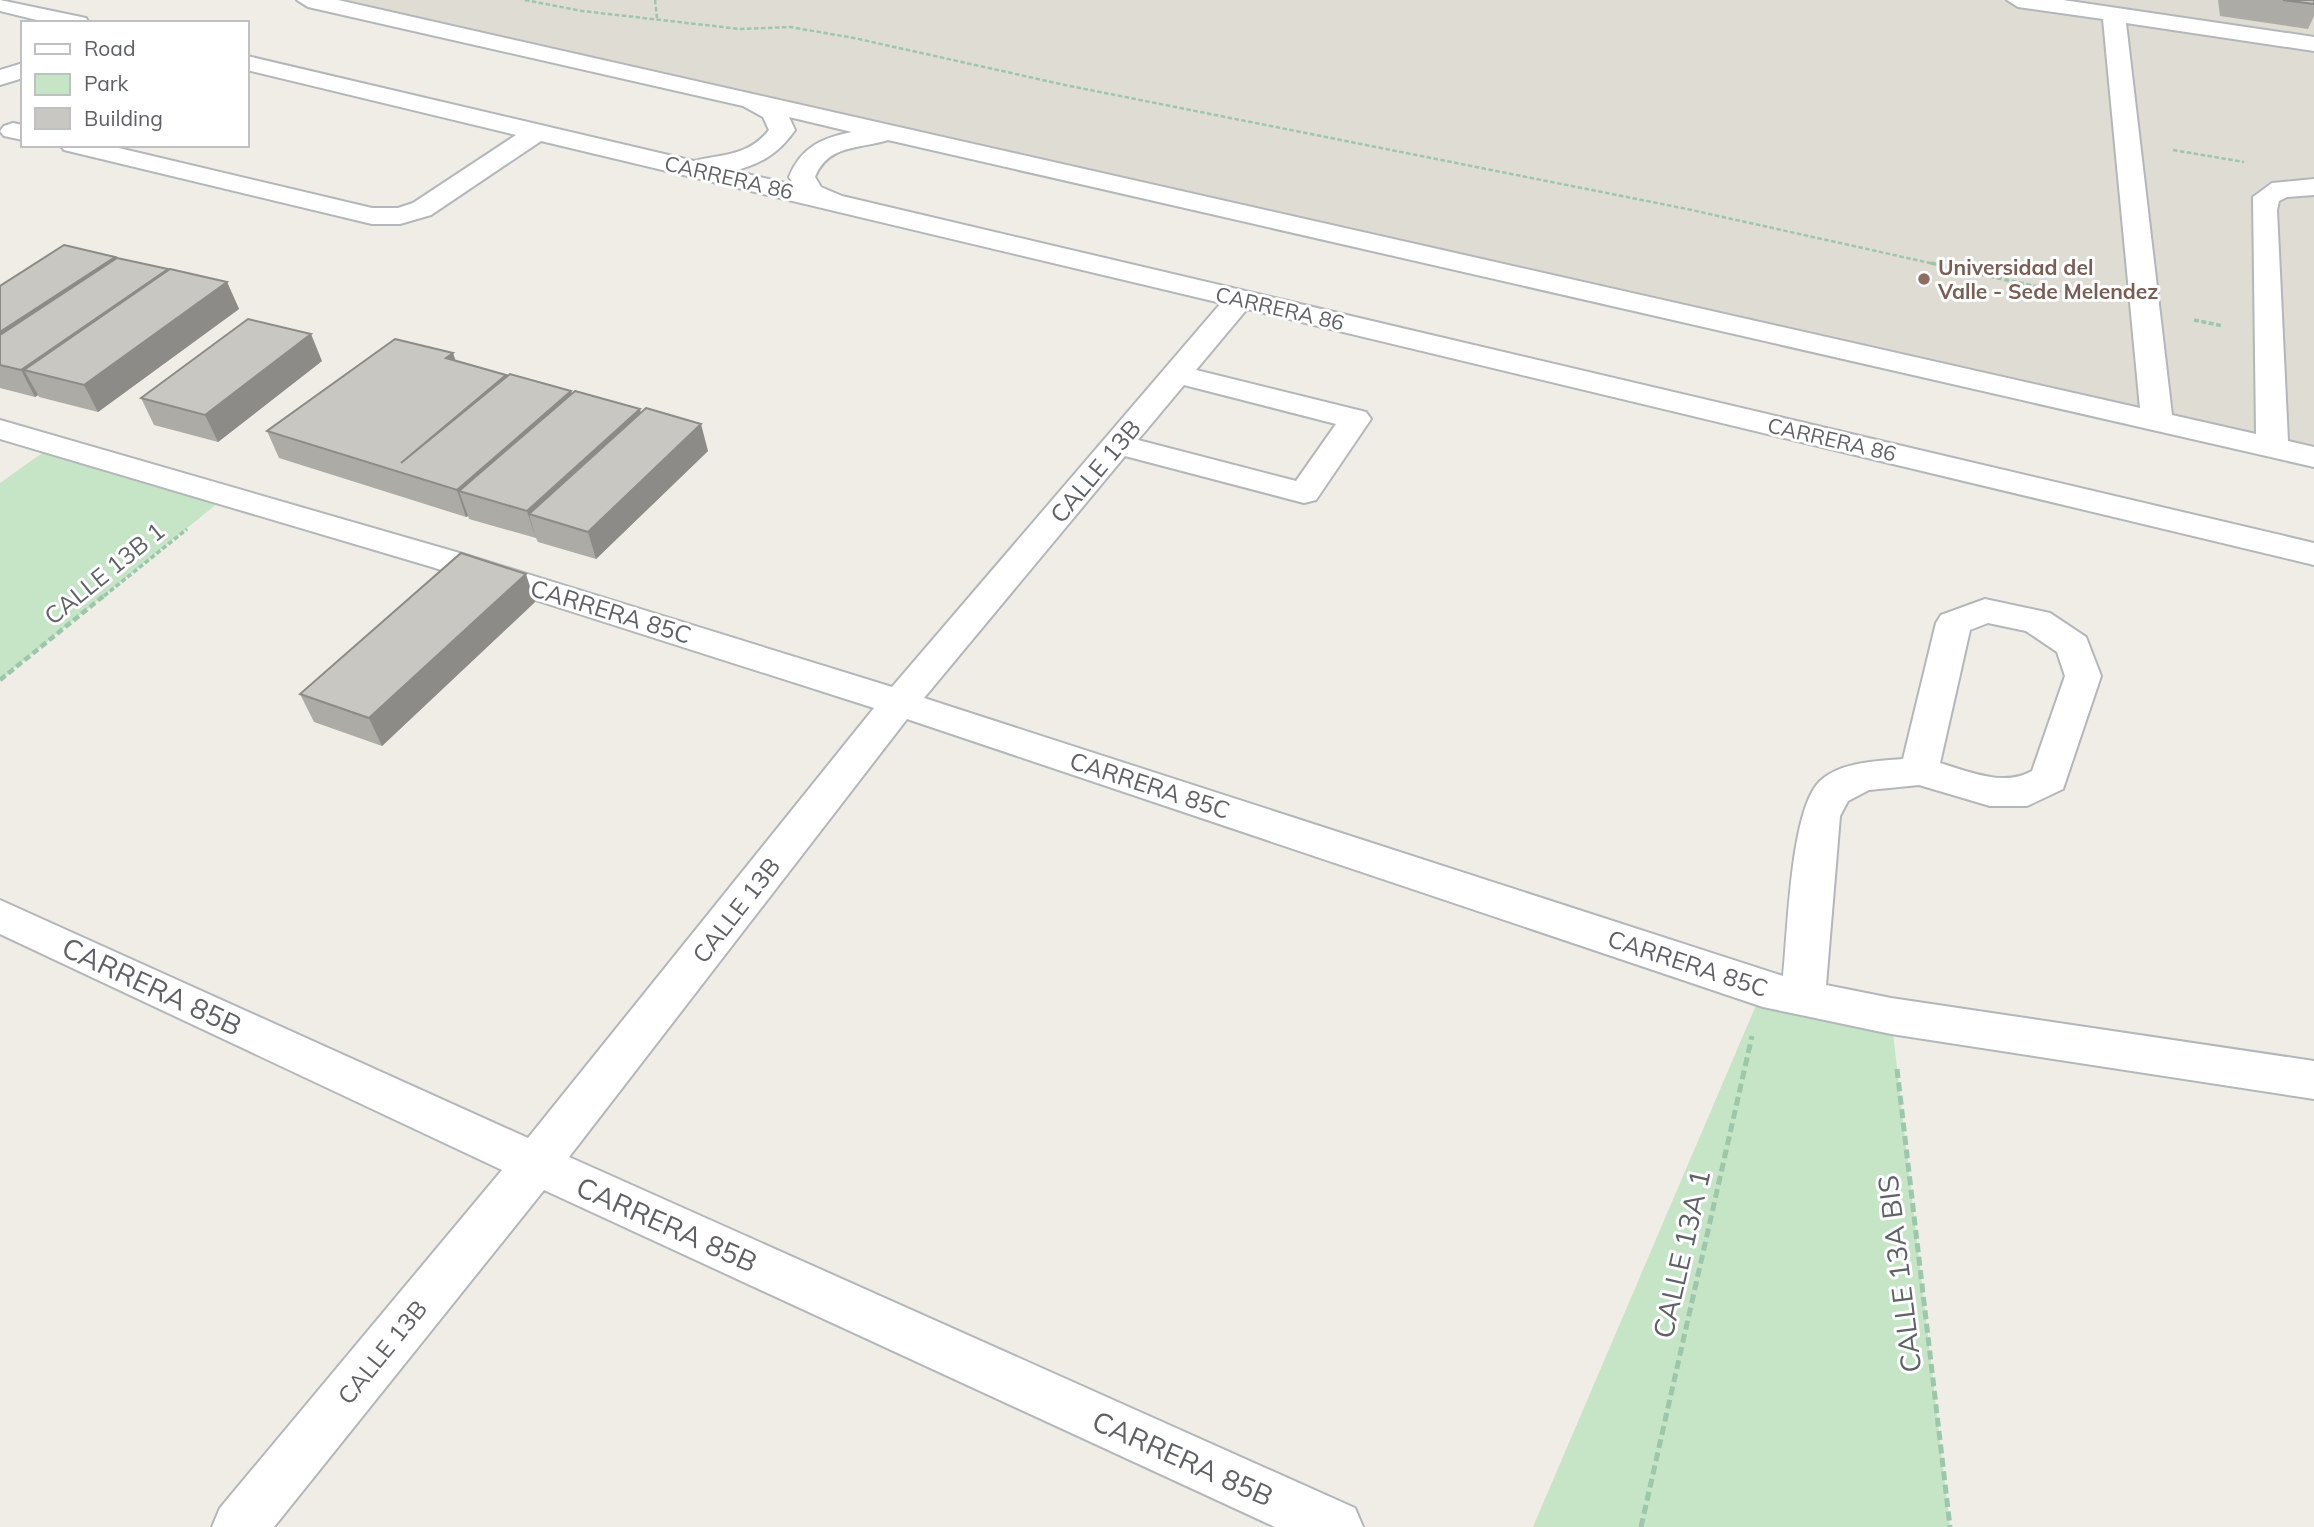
<svg xmlns="http://www.w3.org/2000/svg" width="2314" height="1527" viewBox="0 0 2314 1527" font-family="Mulish,sans-serif">
<style>
.education{fill:#dfdcd4}
.green{fill:#c5e5c6}
.lines{fill:none;stroke-linecap:round;stroke-linejoin:round}
.minor-casing{stroke:#b3b6ba;stroke-width:4}
.path-far3{stroke:#9ec6ab;stroke-width:2.5;stroke-dasharray:4.5 2.5;stroke-linecap:butt}
.path-far2{stroke:#9ec6ab;stroke-width:3.5;stroke-dasharray:5 2.5;stroke-linecap:butt}
.path-far1{stroke:#9ec6ab;stroke-width:4.5;stroke-dasharray:7 3.5;stroke-linecap:butt}
.path{stroke:#9ec6ab;stroke-width:5;stroke-dasharray:9 4.5;stroke-linecap:butt}
.minor{fill:#fff;fill-rule:evenodd}
.wall{fill:#acaba6}
.shaded-wall{fill:#8c8b87}
.building{fill:#c8c7c1;stroke:#8c8b87;stroke-width:2}
.education-dot{fill:#8d6e63;stroke:#fff;stroke-width:2.5}
.labels{text-anchor:middle;dominant-baseline:central;stroke-width:6;stroke-linejoin:round;paint-order:stroke}
.far-street-label{font-size:21px;fill:#5e6166;stroke:#fff}
.far-education-label{font-size:21px;font-weight:bold;fill:#785e54;stroke:#fff;text-anchor:start}
.street-label{font-size:24px;fill:#5e6166;stroke:#fff}
.near-street-label{font-size:28px;fill:#5e6166;stroke:#fff}
</style>
<rect width="100%" height="100%" fill="#efede6"/>
<path class="education" d="M308 0H2314V457Z"/>
<path class="green" d="M55 444 229 494 0 680V483Z
M1763 989 1891 1016 1950 1527H1533Z"/>
<g class="lines">
<defs>
<path id="minor" d="M0 0 86 18 89 23H49L0 11Z
M297 0H338L2140 408 2103 19 2018 7 2007 0H2063L2314 37V51L2126 23 2172 415 2256 434 2253 197 2272 183 2314 179V195L2287 197 2279 201 2277 210 2288 441 2314 447V467L888 140C860 149 828 144 815 177L821 187 842 196 2314 543V565L1247 309 1196 370 1366 412 1371 419 1316 500 1304 503 1125 456 924 698 1783 976C1788 932 1790 810 1820 781 1840 762 1877 761 1903 759L1936 623 1941 615 1985 599 2050 613 2086 637 2101 676 2063 789 2027 806H1990L1919 785 1869 790 1848 801 1840 816 1826 985 1891 998 2314 1061V1099L1891 1034 1763 1007 907 719 569 1157 1355 1508 1363 1527H1275L544 1190 274 1527H212L220 1508 502 1170 0 934V900L528 1138 874 708 432 567 0 439V420L456 552 892 687 1221 303 541 141 431 215 400 224H372L64 150 60 145H106L372 208H398L413 203 516 135 247 70V56L694 161C723 154 749 156 769 130L763 117 743 106 308 7ZM789 117 852 132C822 138 801 147 789 177L794 185 734 171C761 164 779 153 795 130ZM1184 385 1336 424 1296 481 1138 440ZM1988 623 2026 631 2057 652 2065 676 2032 771C2004 787 1970 772 1940 763L1970 630Z
M23 63V78L0 85V70Z
M13 123 23 125V140L4 136 0 131 4 126Z"/>
</defs>
<use href="#minor" class="minor-casing"/>
<path class="path-far3" d="M525 0 582 11 740 29 790 27 854 38 1065 85 1687 209 1939 265
M655 0 657 18
M2173 150 2244 162"/>
<path class="path-far2" d="M1931 263 2096 300
M2194 320 2223 326
M104 596 187 529"/>
<path class="path-far1" d="M0 680 106 594"/>
<path class="path" d="M1897 1069 1950 1527
M1641 1527 1752 1036"/>
<use href="#minor" class="minor"/>
</g>
<path class="wall" d="M2218 0H2314V16L2308 29 2220 16Z
M116 258 227 282 239 309 98 412 39 397 38 395 35 397 0 388V286Z
M322 361 218 442 154 425 141 398Z
M456 361 507 377 641 413 708 451 596 559 538 542 536 538 469 519 468 516 466 517 279 458 267 431Z
M535 602 382 746 314 722 300 694Z"/>
<path class="shaded-wall" d="M115 257 127 283 0 365V332Z
M168 269 180 296 24 370 38 395 35 397 21 370Z
M227 282 239 309 98 412 84 385Z
M311 334 322 361 218 442 205 415Z
M453 353 462 379 446 358Z
M506 375 514 402 401 463Z
M571 391 579 418 459 491 468 516 466 517 457 490Z
M640 409 646 436 529 514 536 539 527 511Z
M701 424 708 451 596 559 588 532Z
M526 574 535 602 382 746 369 718Z"/>
<path class="building" d="M2283 0H2314V4Z
M64 245 115 257 0 332V286Z
M117 258 168 269 21 370 0 365V335Z
M170 269 227 282 84 385 24 370Z
M248 319 311 334 205 415 141 398Z
M395 339 453 353 446 358 506 375 401 463 510 374 571 391 457 490 267 431Z
M575 391 640 409 527 511 459 491Z
M646 408 701 424 588 532 529 514Z
M461 553 526 574 369 718 300 694Z"/>
<circle class="education-dot" cx="1924" cy="279" r="7"/>
<g class="labels">
<g class="far-street-label">
<text transform="translate(729 177) rotate(13)">CARRERA 86</text>
<text transform="translate(1280 308) rotate(13)">CARRERA 86</text>
<text transform="translate(1832 439) rotate(13)">CARRERA 86</text>
</g>
<g class="far-education-label">
<text x="1938" y="267">Universidad del<tspan x="1938" dy="24">Valle - Sede Melendez</tspan></text>
</g>
<g class="street-label">
<text transform="translate(1095 471) rotate(-50)">CALLE 13B</text>
<text transform="translate(104 573) rotate(-39)">CALLE 13B 1</text>
<text transform="translate(611 611) rotate(17)">CARRERA 85C</text>
<text transform="translate(1150 785) rotate(18)">CARRERA 85C</text>
<text transform="translate(736 910) rotate(-52)">CALLE 13B</text>
<text transform="translate(1688 963) rotate(18)">CARRERA 85C</text>
<text transform="translate(382 1352) rotate(-51)">CALLE 13B</text>
</g>
<g class="near-street-label">
<text transform="translate(152 986) rotate(25)">CARRERA 85B</text>
<text transform="translate(667 1224) rotate(24)">CARRERA 85B</text>
<text transform="translate(1681 1254) rotate(-77)">CALLE 13A 1</text>
<text transform="translate(1899 1274) rotate(-97)">CALLE 13A BIS</text>
<text transform="translate(1183 1458) rotate(24)">CARRERA 85B</text>
</g>
</g>
<rect x="21" y="21" width="228" height="126" fill="#ffffff" stroke="#bfc0c2" stroke-width="2"/>
<rect x="35" y="44" width="35" height="10" fill="#ffffff" stroke="#bfc0c2" stroke-width="2"/>
<text x="84" y="56" font-size="21" fill="#5e6166">Road</text>
<rect x="35" y="74" width="35" height="21" fill="#c5e5c6" stroke="#bfc0c2" stroke-width="2"/>
<text x="84" y="91" font-size="21" fill="#5e6166">Park</text>
<rect x="35" y="108" width="35" height="21" fill="#c8c7c1" stroke="#bfc0c2" stroke-width="2"/>
<text x="84" y="126" font-size="21" fill="#5e6166">Building</text>
</svg>
